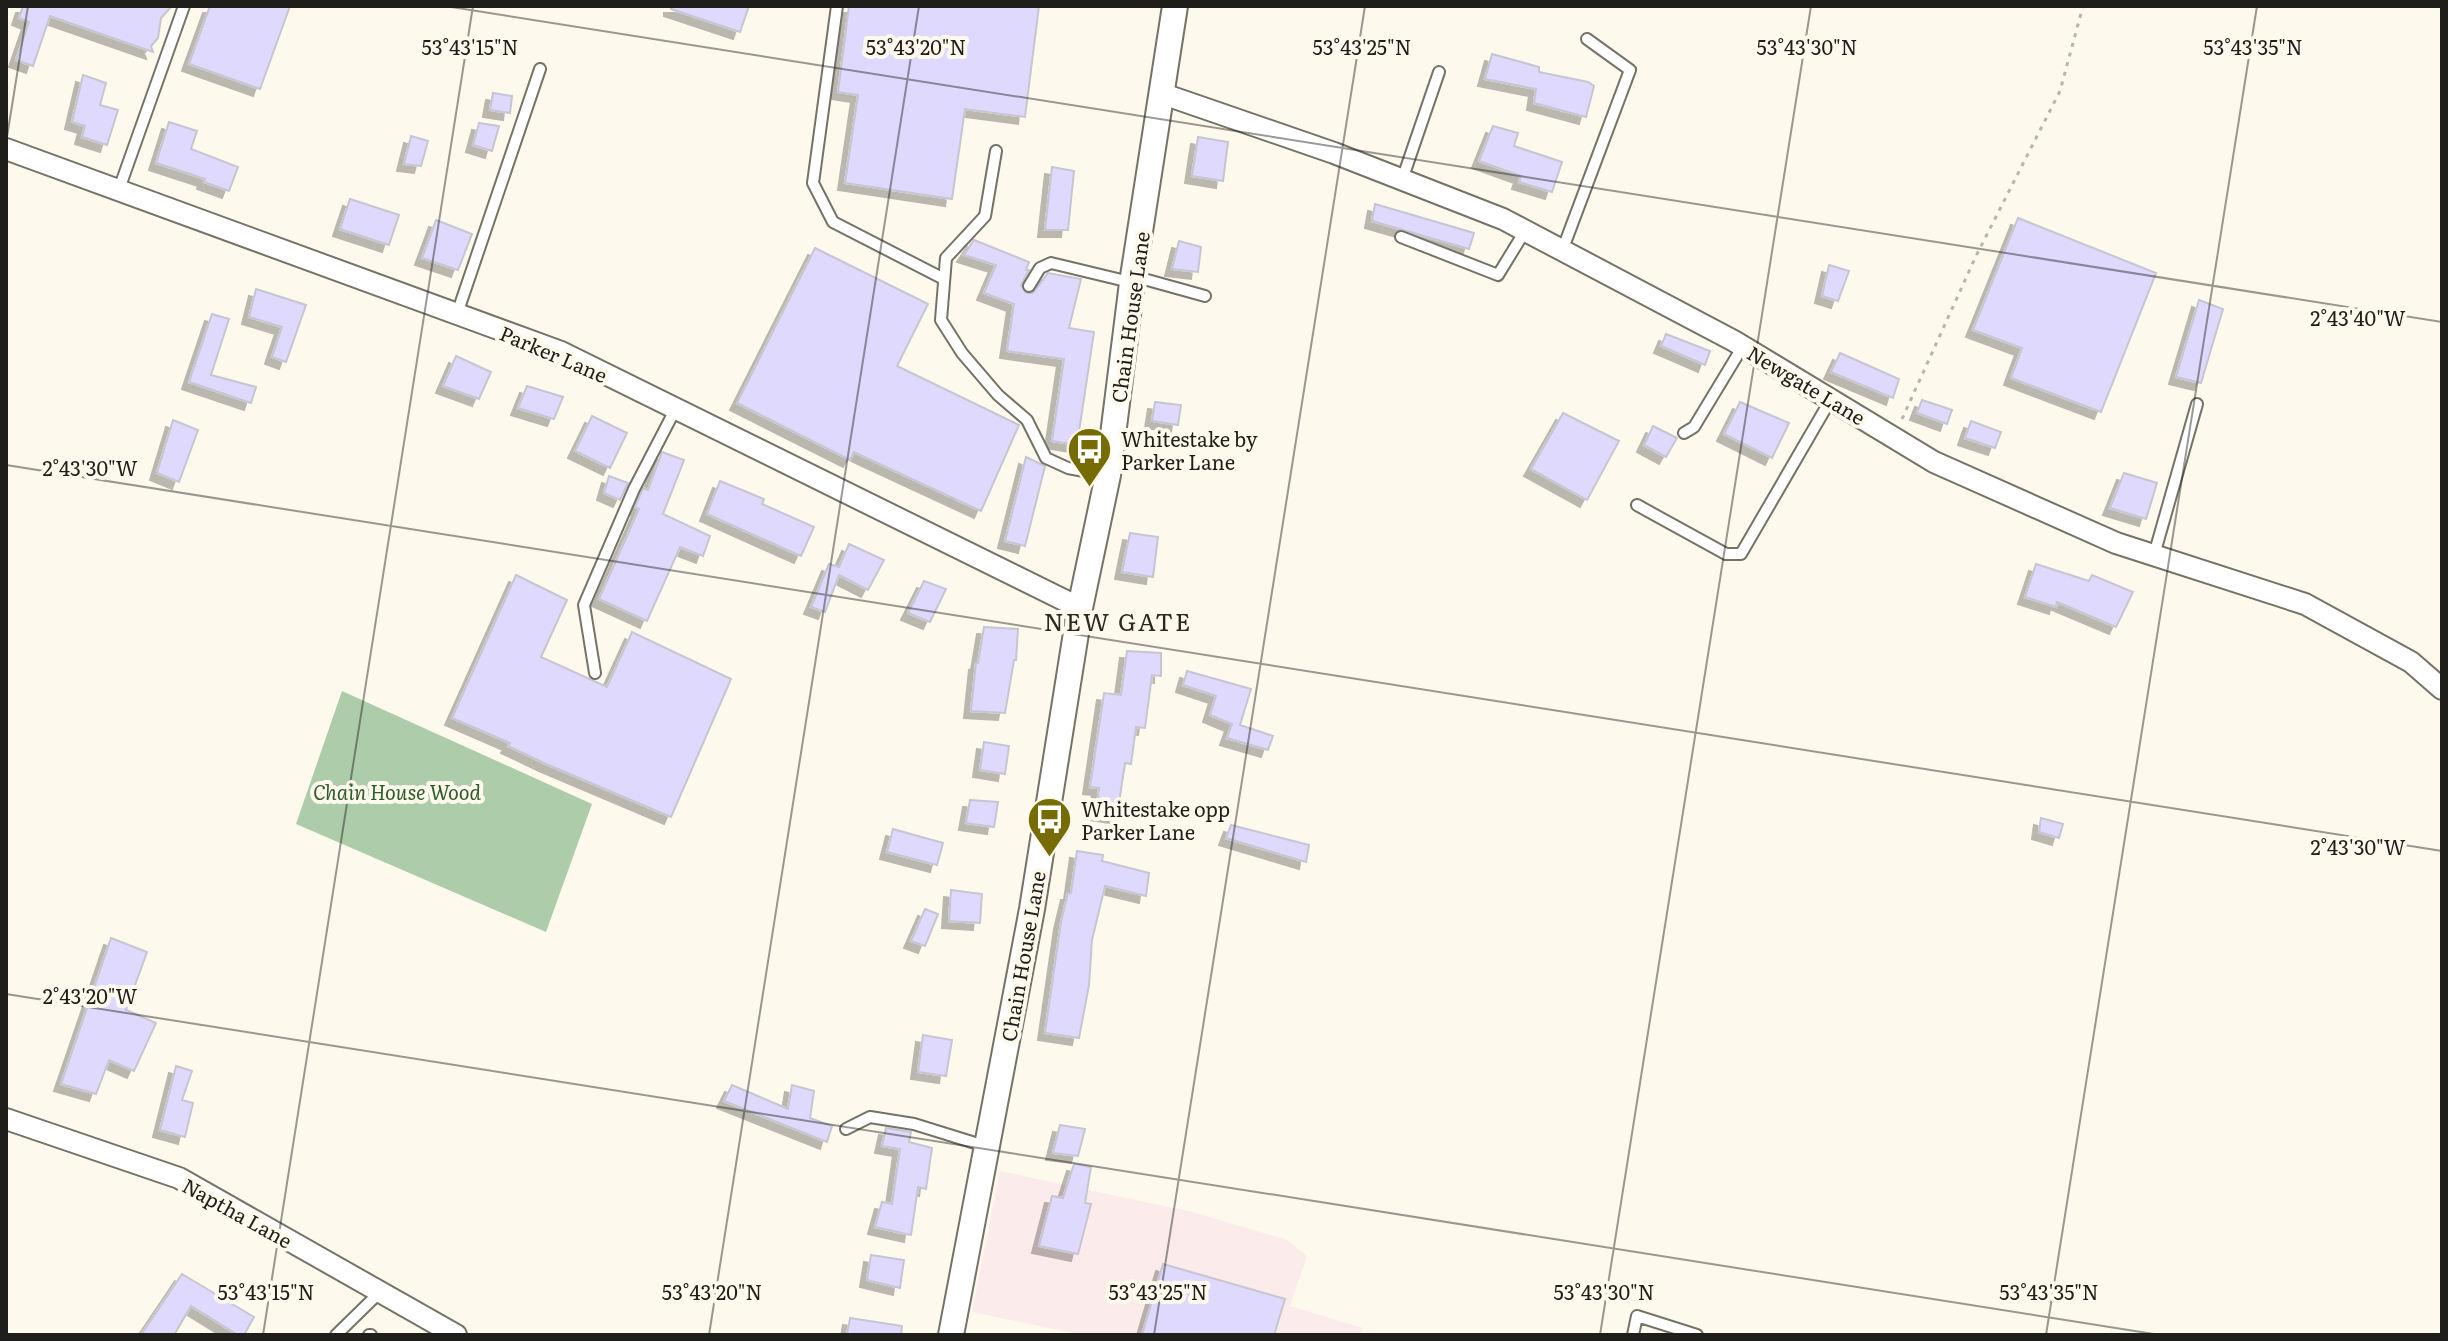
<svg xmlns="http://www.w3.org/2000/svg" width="2448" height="1341" viewBox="0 0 2448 1341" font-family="Literata,serif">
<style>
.industrial{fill:#fbebea}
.forest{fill:#adcdaa}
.building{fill:#dfdafd;stroke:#c6c5d1;stroke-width:2;filter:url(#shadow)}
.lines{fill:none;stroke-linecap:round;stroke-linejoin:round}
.service-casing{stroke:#767267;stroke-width:14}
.minor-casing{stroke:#767267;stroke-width:24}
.tertiary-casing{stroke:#767267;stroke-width:28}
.path{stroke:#b9b5ab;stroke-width:3;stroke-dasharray:4 6;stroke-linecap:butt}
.service{stroke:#fff;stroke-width:10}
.minor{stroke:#fff;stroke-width:20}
.tertiary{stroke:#fff;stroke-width:24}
.ticks{fill:none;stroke:#201e1a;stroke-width:2;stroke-opacity:0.45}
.labels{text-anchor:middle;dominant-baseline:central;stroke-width:8;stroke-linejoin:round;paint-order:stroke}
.street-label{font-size:20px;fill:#201e1a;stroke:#fef9ed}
.poi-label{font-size:20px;fill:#201e1a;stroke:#fef9ed;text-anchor:start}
.park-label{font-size:20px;font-style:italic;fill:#2f5b2d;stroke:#fef9ed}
.quarter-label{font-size:24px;letter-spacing:2px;fill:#2d2920;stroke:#fef9ed}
.ticks-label{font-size:20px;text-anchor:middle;fill:#201e1a;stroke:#fef9ed;stroke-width:8;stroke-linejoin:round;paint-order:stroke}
</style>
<defs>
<filter id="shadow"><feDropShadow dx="-7" dy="7" stdDeviation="0" flood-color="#0004"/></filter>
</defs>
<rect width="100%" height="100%" fill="#fef9ed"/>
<path class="industrial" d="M1000 1171 1192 1212 1287 1240 1307 1256 1290 1306 1363 1328 1361 1335H1083L972 1312Z"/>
<path class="forest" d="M342 691 592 804 546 932 296 824Z"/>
<path class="building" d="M23 6H172L161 18 158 38 151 46 153 52 50 16 33 66 16 60 29 22 19 18Z
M210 6H290L260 89 189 64Z
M671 6H749L740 32 671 9Z
M849 6H1039L1025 117 965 109 952 199 845 183 858 95 838 92Z
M1492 54 1539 67V72L1588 82 1594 86 1586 117 1534 103 1536 89 1485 79Z
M83 75 106 83 100 105 118 110 107 145 82 137 85 126 72 122Z
M493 93 512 96 510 113 490 110Z
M169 122 197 131 191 149 238 167 229 191 204 182 205 179 156 163Z
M479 123 499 126 492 151 473 145Z
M1493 126 1518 133 1514 146 1562 162 1552 192 1519 182 1521 176 1479 161Z
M411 136 428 141 421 166 404 164Z
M1198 137 1228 142 1223 181 1192 176Z
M1052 167 1074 171 1068 230H1045Z
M350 199 399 215 389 245 340 229Z
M1375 204 1474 233 1469 249 1372 221Z
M2018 218 2156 273 2101 412 2011 378 2022 348 1973 330Z
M436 220 472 234 458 270 422 258Z
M974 240 1029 262 1026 270H1029L1021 285 1026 293H1033L1048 273 1081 279 1069 328 1094 332 1077 445 1052 441 1064 359 1007 351 1014 304 984 293 996 265 964 255Z
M1179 241 1201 247 1198 272 1172 269Z
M815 248 928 304 897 366 1019 425 981 511 854 452 850 460 737 403Z
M1829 265 1849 271 1838 301 1822 296Z
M256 289 306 305 286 362 272 357 282 327 249 317Z
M2199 300 2223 309 2201 383 2176 377Z
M212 314 229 319 211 375 256 387 251 403 189 382Z
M1666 334 1710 351 1705 365 1661 346Z
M1840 353 1899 379 1893 398 1831 372Z
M456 356 491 372 479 399 443 386Z
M527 386 563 397 554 419 518 408Z
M1922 400 1952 410 1947 424 1917 413Z
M1155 402 1181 405 1178 425 1152 421Z
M1740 402 1789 423 1772 458 1724 434Z
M1563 413 1619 441 1587 500 1531 469Z
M592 416 627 433 610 468 575 451Z
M173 420 198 430 179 482 157 473Z
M1971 421 2001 432 1995 448 1965 438Z
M1653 426 1677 438 1666 457 1644 445Z
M662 452 684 460 663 514 710 536 703 556 680 547 647 621 599 599 639 509 635 507 643 488 648 490Z
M1026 457 1045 466 1025 546 1005 541Z
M2124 473 2157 483 2146 519 2110 508Z
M609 476 628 483 620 500 604 493Z
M720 481 764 499 762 504 814 527 801 556 707 514Z
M1130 533 1158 537 1153 577 1122 572Z
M849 544 884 560 868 590 839 575 825 612 811 607 829 564 839 567Z
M2036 564 2089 581 2092 575 2133 592 2116 627 2057 602 2056 607 2025 597Z
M516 575 567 600 541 657 607 687 632 632 731 679 671 817 546 764 508 746 510 743 452 718Z
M924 581 946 589 930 622 908 613Z
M984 627 1018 629 1016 660H1014L1005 713 971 711 976 663H978Z
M1127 651 1161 653V676L1152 675 1145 728 1136 727 1131 764 1125 763 1117 816 1096 813 1099 788 1090 787 1104 693 1121 695Z
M1187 671 1251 689 1240 725 1273 736 1268 750 1227 738 1232 724 1210 715 1216 696 1183 685Z
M984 742 1009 746 1005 774 980 770Z
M970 800 998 802 994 827 966 823Z
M2041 818 2063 824 2059 838 2039 832Z
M1231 825 1309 845 1306 862 1226 838Z
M893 829 943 843 937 865 887 852Z
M1077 851 1103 855 1102 861 1149 873 1146 896 1105 886 1092 940 1089 985 1079 1038 1045 1033 1061 922 1068 893H1071Z
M951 890 982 894 980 923 949 921Z
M925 909 938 914 925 946 911 941Z
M111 938 147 952 126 1010 156 1023 134 1071 109 1060 96 1094 61 1084Z
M923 1035 952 1040 946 1076 918 1072Z
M176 1066 192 1071 182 1100 193 1103 185 1137 160 1130Z
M732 1085 788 1109 792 1085 814 1091 810 1118 832 1126 827 1142 724 1101Z
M1060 1125 1085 1129 1078 1156 1053 1153Z
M886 1128 911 1132 909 1142 932 1148 926 1189 918 1187 911 1235 875 1227 882 1202 892 1204 900 1149 882 1146Z
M1074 1164 1091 1167 1085 1203 1091 1204 1078 1254 1039 1246 1052 1196 1063 1198Z
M871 1255 904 1260 900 1288 867 1280Z
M1163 1264 1285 1299 1274 1335H1142Z
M182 1274 254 1317 244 1335H238L191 1306 174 1335H141Z
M850 1318 902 1326 901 1335H847Z"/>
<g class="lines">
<defs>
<path id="service" d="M837 6 813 183 833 222 944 279
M996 151 985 216 946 258 941 320 962 353 998 395 1027 420 1046 458 1068 468 1106 475
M1402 180 1439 72
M118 192 184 6
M1401 237 1498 275 1525 231
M1562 251 1630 70 1587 39
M1133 276 1205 296
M1029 286 1040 268 1051 263 1130 282
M457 314 540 69
M1684 433 1694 427 1743 346
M1637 505 1726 554H1741L1831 399
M2154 555 2197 404
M595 673 584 605 634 489 676 408
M846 1129 870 1117 914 1124 988 1147
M336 1335 380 1292
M369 1335H371
M1633 1335 1637 1316 1697 1335"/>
<path id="minor" d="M1163 94 1334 153 1503 219 1734 341 1934 462 2116 543 2305 604 2411 662 2442 689
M6 149 561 352 1080 608
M6 1119 179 1178 456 1335"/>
<path id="tertiary" d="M951 1335 1032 909 1080 608 1108 475 1132 283 1175 6"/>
</defs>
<use href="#service" class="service-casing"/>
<use href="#minor" class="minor-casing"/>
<use href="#tertiary" class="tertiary-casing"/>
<path class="path" d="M1902 419 1976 256 2060 91 2083 6"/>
<use href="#service" class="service"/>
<use href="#minor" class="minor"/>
<use href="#tertiary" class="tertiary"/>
</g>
<path class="ticks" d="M445 6 2442 322M6 143 28 6M6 465 2442 851M6 994 2160 1335M263 1335 473 6M709 1335 919 6M1154 1335 1365 6M1600 1335 1811 6M2046 1335 2257 6"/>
<defs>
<symbol id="bus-pin" viewBox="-11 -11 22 30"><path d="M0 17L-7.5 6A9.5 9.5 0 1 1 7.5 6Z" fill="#776b04" stroke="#fef9ed"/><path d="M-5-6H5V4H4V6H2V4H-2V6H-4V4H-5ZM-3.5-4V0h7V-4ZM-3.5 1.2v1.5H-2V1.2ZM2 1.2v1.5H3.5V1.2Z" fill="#fff"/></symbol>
</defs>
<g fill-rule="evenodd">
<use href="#bus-pin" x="1064" y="424" width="51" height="69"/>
<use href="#bus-pin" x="1024" y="794" width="51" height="69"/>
</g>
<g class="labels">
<g class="street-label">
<text transform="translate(1129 317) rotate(-82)">Chain House Lane</text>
<text transform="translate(554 353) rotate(23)">Parker Lane</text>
<text transform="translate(1807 384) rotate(31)">Newgate Lane</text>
<text transform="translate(1022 956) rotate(-80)">Chain House Lane</text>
<text transform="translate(238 1212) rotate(29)">Naptha Lane</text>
</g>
<g class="poi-label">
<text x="1121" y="438">Whitestake by<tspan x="1121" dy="23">Parker Lane</tspan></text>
<text x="1081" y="808">Whitestake opp<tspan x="1081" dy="23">Parker Lane</tspan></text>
</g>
<g class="park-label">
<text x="397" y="791">Chain House Wood</text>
</g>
<g class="quarter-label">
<text x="1118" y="620">NEW GATE</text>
</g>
</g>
<g class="ticks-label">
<text x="2253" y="55">53°43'35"N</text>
<text x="470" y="55">53°43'15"N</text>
<text x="916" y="55">53°43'20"N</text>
<text x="1362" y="55">53°43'25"N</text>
<text x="1807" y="55">53°43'30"N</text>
<text x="2358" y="326">2°43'40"W</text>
<text x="90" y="476">2°43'30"W</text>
<text x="2358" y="855">2°43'30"W</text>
<text x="90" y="1004">2°43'20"W</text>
<text x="266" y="1300">53°43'15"N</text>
<text x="712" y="1300">53°43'20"N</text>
<text x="1158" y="1300">53°43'25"N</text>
<text x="1604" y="1300">53°43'30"N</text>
<text x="2049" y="1300">53°43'35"N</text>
</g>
<rect width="2448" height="1341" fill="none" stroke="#201e1a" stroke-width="16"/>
</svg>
